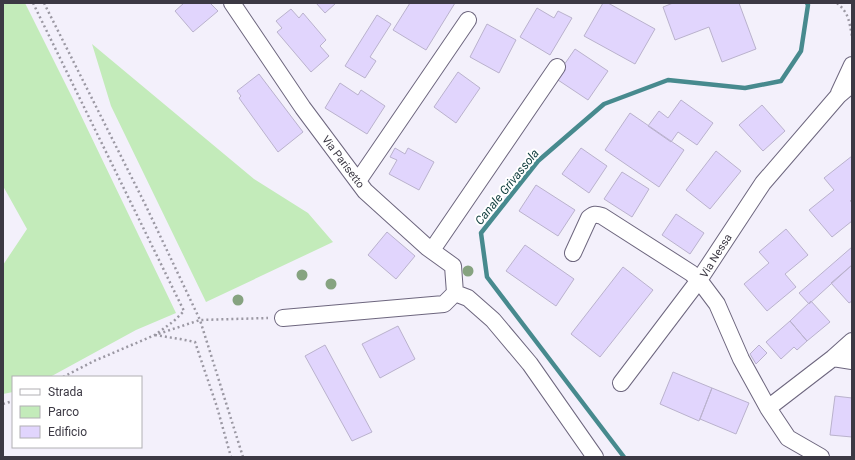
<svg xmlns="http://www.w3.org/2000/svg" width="855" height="460" viewBox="0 0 855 460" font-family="Roboto,sans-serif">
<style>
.green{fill:#c3ebba}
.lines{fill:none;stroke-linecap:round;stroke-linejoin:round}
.stream{stroke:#478a8e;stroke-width:4.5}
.building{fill:#e1d5fd;stroke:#bab2cd}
.street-casing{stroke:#6d667e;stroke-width:18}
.path{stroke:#9b98a3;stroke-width:2.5;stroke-dasharray:2 3;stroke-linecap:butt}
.street{stroke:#fff;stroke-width:16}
.tree{fill:#86a380}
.labels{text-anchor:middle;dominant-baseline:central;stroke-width:4;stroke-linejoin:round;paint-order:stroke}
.street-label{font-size:11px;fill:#3c3944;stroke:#fff}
.water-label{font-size:12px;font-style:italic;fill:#164242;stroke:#fff}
</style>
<rect width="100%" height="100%" fill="#f3f0fb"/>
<path class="green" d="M3 3H25L74 101 176 313 136 330 50 377H13V392L3 394V265L27 229 3 186Z
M92 44 254 179 308 213 333 242 206 302 111 106Z"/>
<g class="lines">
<path class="stream" d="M624 457 487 277 481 233 538 161 604 104 668 80 745 88 781 81 801 51 808 5 807 3"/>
</g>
<path class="building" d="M184 3H210L218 11 193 32 175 11Z
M316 3H336L325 13Z
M410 3H455L426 50 393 30Z
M603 3H608L655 29 635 64 584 36Z
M673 3H739L756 49 722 62 709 27 675 40 663 7Z
M537 8 554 18 558 11 572 18 550 55 520 37Z
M291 9 299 18 303 13 326 40 320 46 329 56 311 72 277 32 282 28 276 21Z
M377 15 391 24 370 57 376 61 365 78 345 66Z
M487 24 516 40 499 73 470 57Z
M575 49 608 71 588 100 555 78Z
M458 72 480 88 456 123 434 107Z
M259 74 303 132 278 152 239 98 241 96 237 91Z
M340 83 358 95 361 90 385 106 367 134 325 108Z
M681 100 713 123 697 145 678 132 671 142 648 126 659 111 668 118Z
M762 105 785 131 763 151 739 125Z
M630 113 684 150 659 187 605 150Z
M395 148 405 154 408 148 434 162 419 190 389 174 397 160 390 157Z
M581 148 607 166 589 193 562 174Z
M716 151 741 171 710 209 686 190Z
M852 156V199L850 201 852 202V221L832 237 809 210 834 190 824 178Z
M622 172 649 189 632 217 604 199Z
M536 185 575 210 558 236 519 211Z
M676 214 704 233 690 254 662 235Z
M786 229 808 255 785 274 796 287 767 311 744 284 769 263 759 252Z
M387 232 415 256 396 279 368 255Z
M525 245 574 279 556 306 506 271Z
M852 247V265L809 304 799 293Z
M852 265V301L849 303 831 283Z
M623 267 653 290 600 357 571 334Z
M811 301 830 322 807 341 790 321Z
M790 321 807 341 797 350 794 347 781 359 766 342Z
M398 326 415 359 380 378 362 344Z
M325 345 372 432 352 441 305 356Z
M759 345 767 353 756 364 750 354Z
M673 372 712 388 699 421 660 404Z
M712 388 749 403 736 434 700 419Z
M835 396 852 398V437L830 435Z"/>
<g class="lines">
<defs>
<path id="street" d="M232 3 303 108 365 191 428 248 453 266 455 293 444 304 283 318
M839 93 852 65
M358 181 468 20
M432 250 557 67
M573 253 589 218C594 214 596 214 602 216L691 273 699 280 717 304 741 359 768 408 788 438 821 457
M455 293 468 298 493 320 530 364 595 457
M833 358 852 361
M621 383 699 280 763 183 838 96 852 84
M768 408 833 358 852 341"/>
</defs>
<use href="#street" class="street-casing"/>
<path class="path" d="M33 3 184 311 174 321 155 335
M44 3 145 204 200 320 243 457
M837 3C849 13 849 21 852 36
M155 335 180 339 195 342 217 407 231 457
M63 377 94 361 155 335 200 320 268 318
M3 404 13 401"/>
<use href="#street" class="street"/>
</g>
<g class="tree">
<circle cx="468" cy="271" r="5.5"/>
<circle cx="302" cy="275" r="5.5"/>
<circle cx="331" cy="284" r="5.5"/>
<circle cx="238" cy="300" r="5.5"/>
</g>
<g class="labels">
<g class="street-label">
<text transform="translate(343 162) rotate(53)">Via Parisetto</text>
<text transform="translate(716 256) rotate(-58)">Via Nessa</text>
</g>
<g class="water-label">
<text transform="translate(507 187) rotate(-51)">Canale Grivassola</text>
</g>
</g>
<rect width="855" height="460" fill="none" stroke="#3c3944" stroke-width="8"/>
<rect x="12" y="376" width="130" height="72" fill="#ffffff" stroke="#b1b0b4"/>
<rect x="20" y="389" width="20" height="6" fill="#ffffff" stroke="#b1b0b4"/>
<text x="48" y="396" font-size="12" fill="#3c3944">Strada</text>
<rect x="20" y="406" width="20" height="12" fill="#c3ebba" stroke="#b1b0b4"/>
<text x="48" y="416" font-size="12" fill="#3c3944">Parco</text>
<rect x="20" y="426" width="20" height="12" fill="#e1d5fd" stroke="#b1b0b4"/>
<text x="48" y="436" font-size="12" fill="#3c3944">Edificio</text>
</svg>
